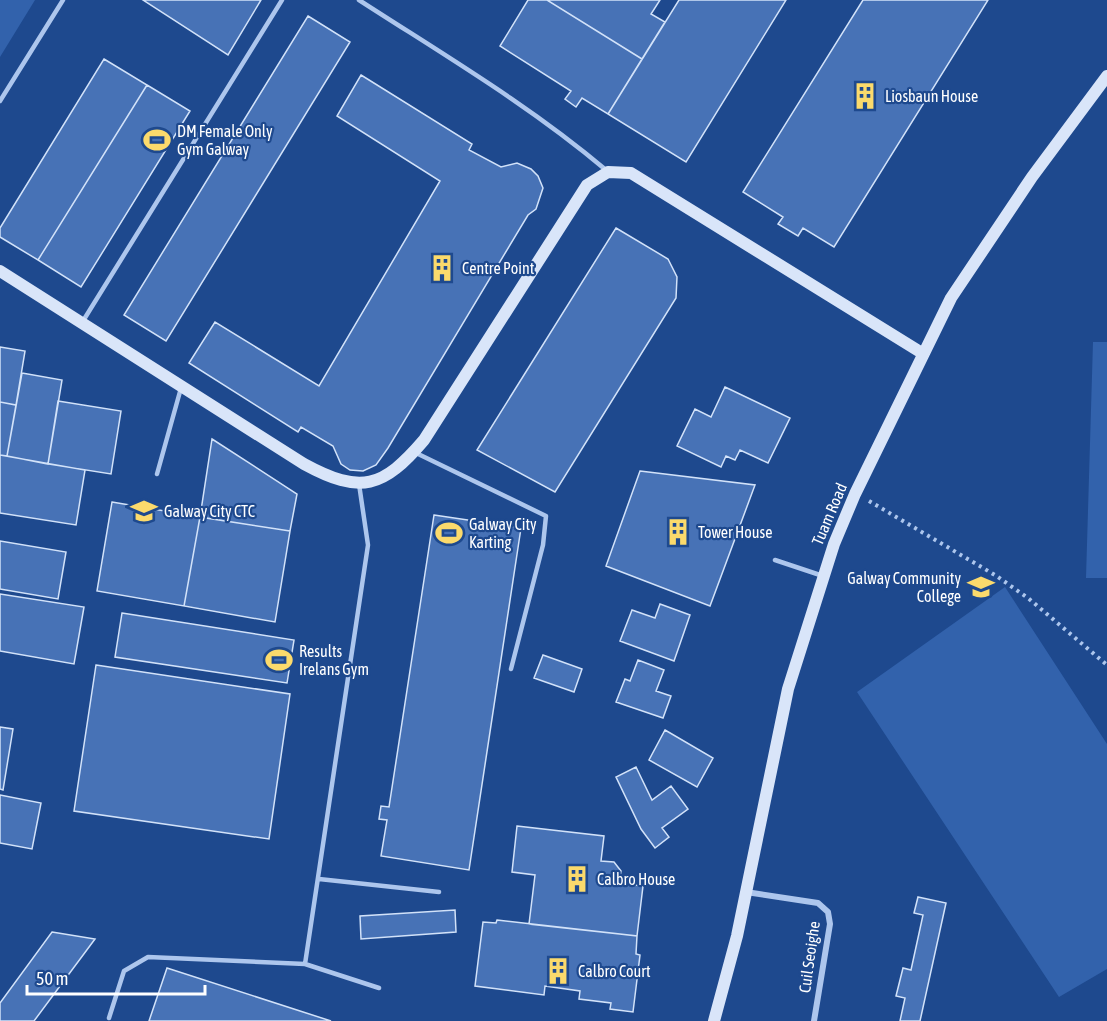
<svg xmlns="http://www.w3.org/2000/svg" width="1107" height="1021" viewBox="0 0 1107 1021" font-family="'Asap Condensed',sans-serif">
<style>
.green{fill:#3262ac}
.building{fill:#4772b6;stroke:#d2e2f9;stroke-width:1.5}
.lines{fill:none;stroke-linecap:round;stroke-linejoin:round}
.path{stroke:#adc6ed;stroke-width:4;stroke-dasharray:3 4.5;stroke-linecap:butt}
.lane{stroke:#adc6ed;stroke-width:4.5}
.street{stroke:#adc6ed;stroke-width:6}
.secondary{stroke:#d9e5f9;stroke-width:12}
.labels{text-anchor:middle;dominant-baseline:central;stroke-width:4.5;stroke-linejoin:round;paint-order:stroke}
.poi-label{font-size:16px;fill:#fff;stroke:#1e498e;text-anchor:start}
.street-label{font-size:16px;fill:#fff;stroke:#1e498e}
</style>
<rect width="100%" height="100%" fill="#1e498e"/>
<path class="green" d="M0 0H35L0 57Z
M1093 342H1107V578H1086Z
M1005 587 1107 744V969L1059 997 857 692Z"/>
<path class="building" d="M143 0H261L228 55Z
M528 0H547L642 59 608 114 582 98 576 107 565 99 571 91 500 46Z
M547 0H660L651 14 665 22 642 59Z
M679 0H786L686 162 608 114Z
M863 0H988L834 247 803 228 798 236 778 224 783 217 743 192Z
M308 16 350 42 166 341 124 315Z
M104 59 147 85 38 260 0 237V228Z
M361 75 472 144 469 150 501 167 517 163 531 169 538 176 543 188 536 209 528 215 388 448 376 465 363 471 350 470 341 464 333 446 301 427 298 432 189 363 215 322 319 386 440 181 337 116Z
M147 85 190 111 81 287 38 260Z
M616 228 668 259 677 277 676 298 555 492 477 450Z
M0 347 25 351 16 405 0 402Z
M22 373 62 380 48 464 7 456Z
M725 387 790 418 768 463 740 450 735 460 726 456 721 467 677 446 695 409 711 417Z
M58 401 121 411 111 474 48 464Z
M0 402 16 405 7 456 0 455Z
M212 439 297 494 290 531 200 517Z
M0 455 85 470 76 525 0 513Z
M640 471 755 485 710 606 606 566Z
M112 502 200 517 184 606 97 591Z
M434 515 521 528 469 870 381 856 387 820 379 819 381 806 389 807Z
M200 517 290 531 275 622 184 606Z
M0 541 66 552 58 599 0 589Z
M0 594 84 607 74 664 0 651Z
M660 604 690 615 674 661 620 641 632 610 655 618Z
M122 613 294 640 287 683 115 657Z
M543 655 582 669 574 692 534 678Z
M638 660 664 670 656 691 671 696 663 718 616 702 625 679 630 681Z
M96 665 290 694 269 839 74 811Z
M0 727 13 729 3 790 0 789Z
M665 730 713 758 697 787 649 760Z
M636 767 652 800 671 786 688 809 662 828 669 837 655 848 641 829 616 777Z
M0 795 41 803 32 849 0 843Z
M517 826 604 836 601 861 614 862 621 871 619 883 643 886 637 936 529 924 535 875 512 872Z
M918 897 946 903 920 1021H900L905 998 896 996 903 968 911 970 923 915 914 913Z
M455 910 456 932 361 939 360 916Z
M497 920 637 936 636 954 640 955 633 1012 610 1009 611 1003 579 999 580 991 545 986 544 995 475 986 483 922 496 923Z
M52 932 95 939 34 1021H0V1003Z
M167 968 331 1021H149Z"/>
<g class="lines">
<path class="path" d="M869 501 995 575 1028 598 1107 665"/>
<path class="lane" d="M359 0C444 55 529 105 606 170
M0 101 63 0
M83 321 282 0
M414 452 546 516 543 545 511 669
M157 474 181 388
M775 560 823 576
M319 879 439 892
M305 964 368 545 359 484
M109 1018 124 971 148 957 305 964 379 988"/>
<path class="street" d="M746 892 818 903 828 912 830 924 814 1021"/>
<path class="secondary" d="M0 271 304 464C361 495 383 488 424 440L587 185 608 172 631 173 922 353
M714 1021 737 936 788 689 834 544 855 494 951 298 1032 177 1107 76"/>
</g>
<defs>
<symbol id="building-bare" viewBox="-9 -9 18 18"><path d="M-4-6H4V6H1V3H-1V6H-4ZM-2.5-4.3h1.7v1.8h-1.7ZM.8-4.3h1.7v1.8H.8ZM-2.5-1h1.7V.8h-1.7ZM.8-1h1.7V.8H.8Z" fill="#fbda6c" stroke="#1e498e" stroke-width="2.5" paint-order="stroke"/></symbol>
<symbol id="stadium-bare" viewBox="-9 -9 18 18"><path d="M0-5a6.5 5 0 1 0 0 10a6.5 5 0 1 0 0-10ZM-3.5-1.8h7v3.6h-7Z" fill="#fbda6c" stroke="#1e498e" stroke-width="2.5" paint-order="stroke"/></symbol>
<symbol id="university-bare" viewBox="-9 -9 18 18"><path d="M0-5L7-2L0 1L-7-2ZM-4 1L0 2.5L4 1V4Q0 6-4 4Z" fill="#fbda6c" stroke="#1e498e" stroke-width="2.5" paint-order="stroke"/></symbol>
<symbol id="school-bare" viewBox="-9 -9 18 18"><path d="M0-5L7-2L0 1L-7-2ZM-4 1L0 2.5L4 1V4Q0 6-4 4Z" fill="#fbda6c" stroke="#1e498e" stroke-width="2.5" paint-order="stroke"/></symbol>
</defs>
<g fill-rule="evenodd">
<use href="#building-bare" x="846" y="77" width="38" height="38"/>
<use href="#stadium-bare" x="138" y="121" width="38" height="38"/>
<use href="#building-bare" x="423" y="249" width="38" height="38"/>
<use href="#university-bare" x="125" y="492" width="38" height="38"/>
<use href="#building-bare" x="659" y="513" width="38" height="38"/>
<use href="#stadium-bare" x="430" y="514" width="38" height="38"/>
<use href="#school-bare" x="962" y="568" width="38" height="38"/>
<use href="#stadium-bare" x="260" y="641" width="38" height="38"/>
<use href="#building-bare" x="558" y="860" width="38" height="38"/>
<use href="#building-bare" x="539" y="952" width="38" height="38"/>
</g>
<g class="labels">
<g class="poi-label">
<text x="885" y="96">Liosbaun House</text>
<text x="177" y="131">DM Female Only<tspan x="177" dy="18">Gym Galway</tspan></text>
<text x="462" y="268">Centre Point</text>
<text x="164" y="511">Galway City CTC</text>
<text x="469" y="524">Galway City<tspan x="469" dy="18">Karting</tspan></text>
<text x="698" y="532">Tower House</text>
<text x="961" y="578" text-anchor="end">Galway Community<tspan x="961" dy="18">College</tspan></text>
<text x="299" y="651">Results<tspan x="299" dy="18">Irelans Gym</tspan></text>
<text x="597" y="879">Calbro House</text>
<text x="578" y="971">Calbro Court</text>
</g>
<g class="street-label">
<text transform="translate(829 514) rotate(-67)">Tuam Road</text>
<text transform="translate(809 957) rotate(-82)">Cuil Seoighe</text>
</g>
</g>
<path d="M27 985v9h178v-9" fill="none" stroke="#ffffff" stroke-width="3"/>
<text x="36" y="985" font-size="18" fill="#ffffff" stroke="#1e498e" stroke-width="4.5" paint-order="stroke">50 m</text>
</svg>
